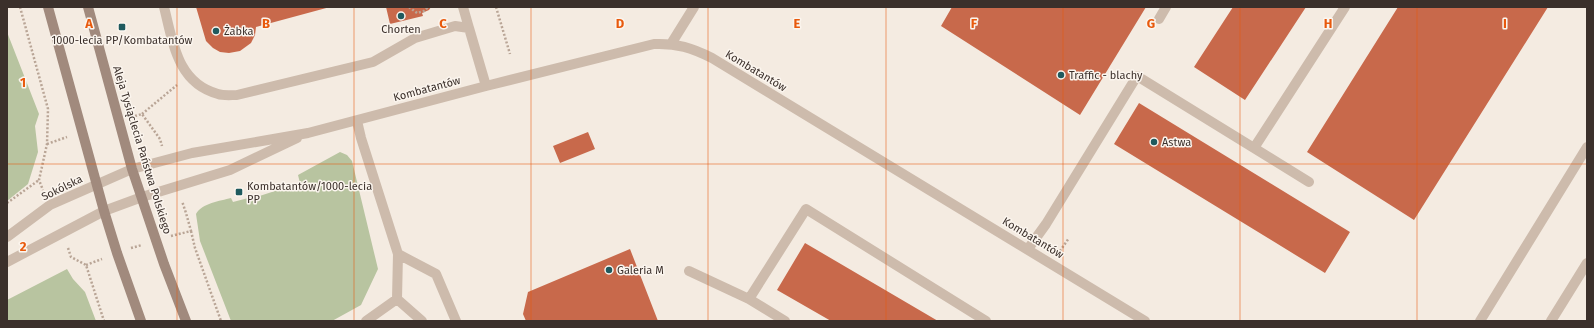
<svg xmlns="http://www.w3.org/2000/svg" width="1594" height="328" viewBox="0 0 1594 328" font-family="'Fira Sans',sans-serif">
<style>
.green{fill:#b8c4a0}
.building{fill:#c8694b}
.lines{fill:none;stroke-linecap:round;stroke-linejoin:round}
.path{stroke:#b9a596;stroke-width:2.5;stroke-dasharray:2 2;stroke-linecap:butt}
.lane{stroke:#cdbbac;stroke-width:10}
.street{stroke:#cdbbac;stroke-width:10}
.secondary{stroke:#a18a7d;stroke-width:10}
.grid{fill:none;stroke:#e8590c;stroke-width:1;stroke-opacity:0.55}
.poi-dot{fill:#1f5a5e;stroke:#fbf5ee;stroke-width:1.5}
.labels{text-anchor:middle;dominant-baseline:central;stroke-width:3;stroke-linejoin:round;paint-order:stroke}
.poi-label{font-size:11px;fill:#3b302b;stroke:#fbf5ee;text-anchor:start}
.street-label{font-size:11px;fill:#3b302b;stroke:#fbf5ee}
.grid-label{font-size:13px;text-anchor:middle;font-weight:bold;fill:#e8590c;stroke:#fbf5ee;stroke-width:3;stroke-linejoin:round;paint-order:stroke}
</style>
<rect width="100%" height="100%" fill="#f4ebe1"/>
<path class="green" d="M7 32 39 114 35 126 38 152 28 184 7 201Z
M340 152 347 155 352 161 378 269 361 305 332 321H231L200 241 196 214C202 203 220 201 231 198L233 202 252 197 253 198 300 183 298 175Z
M67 269 73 279 85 292 96 321H7V300Z"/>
<path class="building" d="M196 7H330L256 27 255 35 251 43 240 51 229 53 220 52 213 48 206 41Z
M386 7H431L429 10 422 13 423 16 390 24Z
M952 7H1146L1080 115 941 26Z
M1233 7H1306L1245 100 1194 67Z
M1398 7H1548L1414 220 1307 152Z
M1139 103 1350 232 1325 273 1114 144Z
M588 132 595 149 560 163 553 146Z
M805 243 938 321H831L777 290Z
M630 249 658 321H526L523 314 528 292Z"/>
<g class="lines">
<path class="path" d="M20 7 48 109 47 144 39 180 43 190
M409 7 417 13 424 11 428 7
M496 7 510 54
M142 114 177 85
M135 116 142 114 160 139 162 146
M47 144 67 137
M7 203 39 180
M191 231 195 248 221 321
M171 236 191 231 186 213 182 201
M68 248 71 257 86 265 104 321
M131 248 142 245
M1060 251 1069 238
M86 265 102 259"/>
<path class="lane" d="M1159 19 1166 7
M357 121 361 138 398 254 397 299 366 321
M1254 148 1345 7
M1028 249 1046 224 1137 76 1309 182
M398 254 436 274 456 321
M689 271 749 299 785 321
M397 299 422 321
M749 299 806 209 986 321
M1480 321 1587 147
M1551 321 1587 263"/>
<path class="street" d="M164 7C173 42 177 83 218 94 224 96 231 95 237 95L373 62 415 38 455 26 469 28 486 86
M463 7 469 28
M671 44 694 7
M7 237 50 205 132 169 192 153 308 133 486 86 654 44C677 43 692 48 712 58L1145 321
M7 262 104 211 142 197 230 170 297 138"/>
<path class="secondary" d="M48 7 104 211 117 253 141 321
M88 7 132 169 164 264 186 321"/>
</g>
<path class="grid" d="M177 7V321M354 7V321M531 7V321M708 7V321M886 7V321M1063 7V321M1240 7V321M1417 7V321M7 164H1587"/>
<g class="poi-dot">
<circle cx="401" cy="16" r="4"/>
<rect x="118" y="23" width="8" height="8" rx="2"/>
<circle cx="216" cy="31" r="4"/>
<circle cx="1061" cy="75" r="4"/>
<circle cx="1154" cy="142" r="4"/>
<rect x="235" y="188" width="8" height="8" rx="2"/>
<circle cx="609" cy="270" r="4"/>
</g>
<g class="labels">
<g class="poi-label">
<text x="401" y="29" text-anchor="middle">Chorten</text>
<text x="224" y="31">Żabka</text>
<text x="122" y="40" text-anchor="middle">1000-lecia PP/Kombatantów</text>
<text x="1069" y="75">Traffic - blachy</text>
<text x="1162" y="142">Astwa</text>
<text x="247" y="186">Kombatantów/1000-lecia<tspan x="247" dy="13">PP</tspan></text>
<text x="617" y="270">Galeria M</text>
</g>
<g class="street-label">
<text transform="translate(756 71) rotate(31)">Kombatantów</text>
<text transform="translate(427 89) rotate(-15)">Kombatantów</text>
<text transform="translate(142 150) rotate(73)">Aleja Tysiąclecia Państwa Polskiego</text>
<text transform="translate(62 188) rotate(-26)">Sokólska</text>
<text transform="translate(1033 238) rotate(31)">Kombatantów</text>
</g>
</g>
<g class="grid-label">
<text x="89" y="28">A</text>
<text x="266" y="28">B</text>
<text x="443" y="28">C</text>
<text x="620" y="28">D</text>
<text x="797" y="28">E</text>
<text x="974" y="28">F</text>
<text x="1151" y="28">G</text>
<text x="1328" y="28">H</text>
<text x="1505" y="28">I</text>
<text x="23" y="87">1</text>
<text x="23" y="251">2</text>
</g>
<rect width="1594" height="328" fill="none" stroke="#3b302b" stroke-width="16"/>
</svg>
